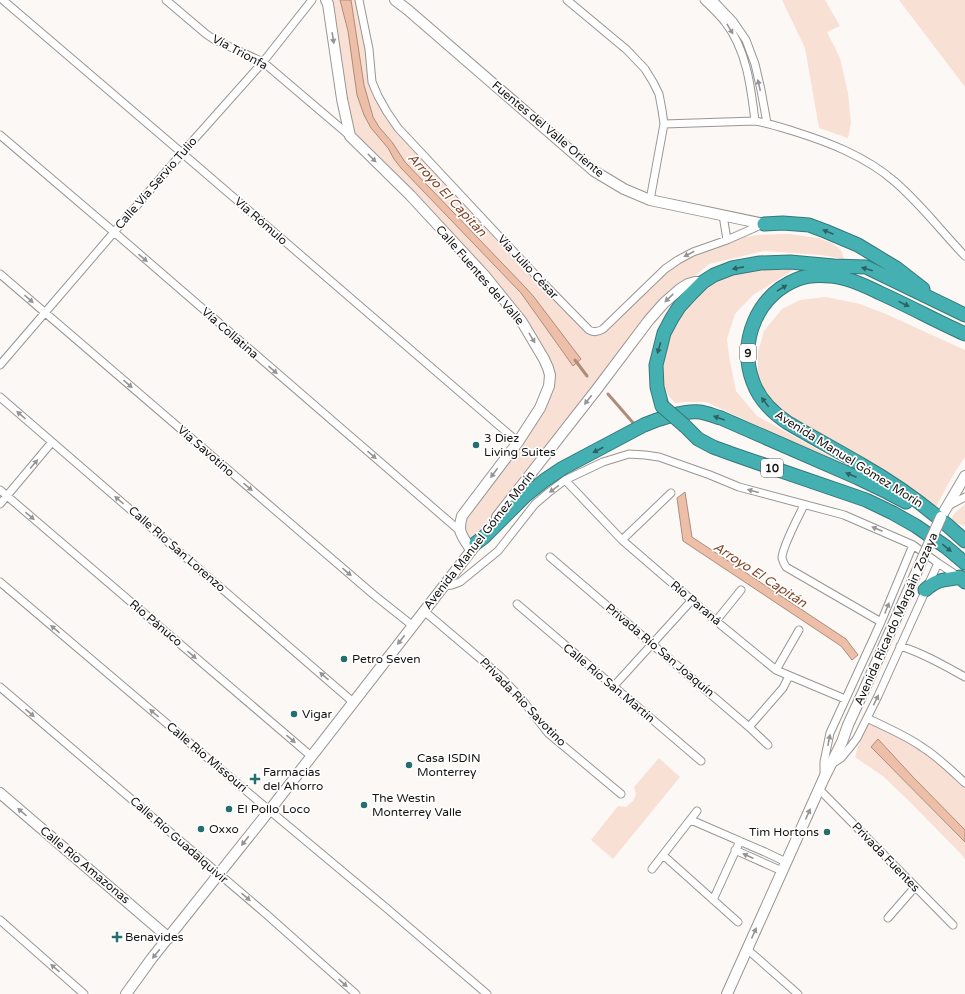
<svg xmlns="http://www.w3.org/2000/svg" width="965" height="994" viewBox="0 0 965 994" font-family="'Varela Round',sans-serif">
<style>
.green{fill:#f9e0d4}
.water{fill:#eebfa8;stroke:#ad8c7b}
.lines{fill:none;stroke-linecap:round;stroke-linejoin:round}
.stream{stroke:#ad8c7b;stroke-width:3}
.street-casing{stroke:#999593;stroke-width:9}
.secondary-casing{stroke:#999593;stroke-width:12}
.highway-casing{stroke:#35797a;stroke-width:15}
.street{stroke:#fff;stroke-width:7}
.secondary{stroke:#fff;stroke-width:10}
.highway{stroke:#45b0b1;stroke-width:13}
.secondary-bridge-casing{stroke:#999593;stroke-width:12;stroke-linecap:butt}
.highway-bridge-casing{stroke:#35797a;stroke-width:15;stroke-linecap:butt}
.secondary-bridge{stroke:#fff;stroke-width:10}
.highway-bridge{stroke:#45b0b1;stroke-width:13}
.oneway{fill:#969595}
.oneway2{fill:#2e6262}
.poi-dot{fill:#236f70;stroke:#fff;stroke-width:1.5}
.labels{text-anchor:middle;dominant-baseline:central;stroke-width:3.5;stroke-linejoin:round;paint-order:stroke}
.shield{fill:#fff;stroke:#5c5a5a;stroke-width:1}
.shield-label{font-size:11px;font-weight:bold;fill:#161413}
.street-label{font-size:12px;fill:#161413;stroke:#fff}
.poi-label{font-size:12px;fill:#161413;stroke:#fff;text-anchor:start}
.water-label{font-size:13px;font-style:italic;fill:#814527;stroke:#fff}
</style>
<rect width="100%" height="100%" fill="#fcf8f6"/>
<path class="green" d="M326 0H359L372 82 387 112 589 330 603 329 621 311 651 289 665 269 693 252 727 240 758 235 789 234 818 238 832 243 841 250 844 259 821 255 764 251 709 264 664 303 471 550 460 531 462 516 540 408 548 368 522 322 350 136Z
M782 0H825L840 26 827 32 840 58 848 93 851 123 848 138 819 128 805 48Z
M899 0H965V87Z
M756 267 795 269 753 295 735 314 727 339 729 356 736 391 757 416 864 475 706 402H684L675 403 668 395 659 374 672 321 712 281Z
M826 297 860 304 886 314 965 350V457C952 475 943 494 933 513L762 399 758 378V352L764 331 782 309 800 300Z
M965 505V526L951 521C952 514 959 509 965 505Z
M867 718 913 741 965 783V860L963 856 909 801 884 777 855 757Z
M659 758 680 777 613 859 591 840 618 806 626 807 633 801 636 794 634 787Z"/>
<path class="water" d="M340 0H351L364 85 372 113 373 117 379 127 392 142 405 162 526 288 534 297 581 359 573 366 521 293 401 168 394 159 388 148 371 128 364 115 357 95 348 31Z
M685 492 692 537 846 639 858 655 852 660 841 646 683 541 677 498Z
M878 739 913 777 965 830V842L871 747Z"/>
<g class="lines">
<path class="stream" d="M575 360 587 376
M608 394 635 425"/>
<defs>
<path id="street" d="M3 0 182 153 518 442
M166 0 206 34 215 40 263 62 350 136
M359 0 369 49 372 82 378 96 387 112 398 128 542 282 589 330C594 333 598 332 603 329L665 269 678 260 693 252 727 240 763 224
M567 0 627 50 645 69 653 82 659 94 662 110 664 124 650 200
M704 0C711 7 719 14 725 22 747 50 751 88 755 121
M713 0 733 21 746 40 755 64 761 90 767 123
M664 124 755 121C768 123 780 127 793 131 828 142 865 156 894 181 920 203 941 231 965 256
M0 135 114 232 460 531
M723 215 727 240
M0 274 374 595 413 626
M0 365 182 153 263 62 312 0
M0 397 353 702
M565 480 622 540 716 621 776 670 845 699
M0 490 311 756
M0 504 52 442
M804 505C799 516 782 547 782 558 783 562 784 564 786 567L881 622
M948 506 965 497
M622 540 671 493
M550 557 749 727 768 745
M0 582 257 800 384 906 487 994
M443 586 452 585 460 582 498 551 535 504 548 493 565 480 603 462 629 454 645 455 659 457 710 475 739 487 844 515 913 545 938 563 959 577
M517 604 701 761
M424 611 483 661 501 677 520 697 548 733 621 794
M716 621 741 590
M900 646C923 653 945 666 965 677
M776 670 799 630
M0 687 266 914 356 994
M613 687 692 600
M867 718C885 727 905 735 922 747 938 757 951 770 965 783
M749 727 783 688 789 676
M832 764 841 758 851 746 857 738 878 696 938 563
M824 776V762L830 733 881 622 913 545
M819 789 953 925
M691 820 765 852 786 862
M735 850 782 871
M663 855 738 922
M652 869 697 811
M713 900 740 841
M888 918 915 887
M0 920 84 994
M747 949 798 994"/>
<path id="secondary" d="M326 0 328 4 342 99 350 136 410 195 485 276 522 322 544 359 548 368 550 375 549 386 540 408 518 442 462 516C457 533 462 535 471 550
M395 0 408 10 594 171 624 189 650 200 764 224
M497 517 597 389 649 320 664 303 680 289 688 284 695 282H703
M941 517 965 476
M0 793 169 938
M126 994 152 958 269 811 481 538
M727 994 824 778 842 742 848 725 865 688"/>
<path id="highway" d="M764 224 783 223 809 225 825 231 858 245 896 268 923 289
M965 334C936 321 909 306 880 293 866 286 847 277 831 276 821 275 808 275 798 279 757 295 738 341 753 382 759 399 773 413 788 423 812 437 838 451 862 465 899 486 934 512 965 541
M662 406 657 387 656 365 664 333 672 318 679 307 690 295 703 282 714 275 732 268 760 263 790 262 834 266 866 267 965 315
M685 426 698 439 713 447 735 455 866 500 893 513 916 526 946 547 965 563
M476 543 484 537 525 496 545 480 563 468 644 425C658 419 685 410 700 412 707 413 714 416 721 418L858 478 887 492 906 502
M925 590C939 578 943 581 960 577L965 582"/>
</defs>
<use href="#street" class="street-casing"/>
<use href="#secondary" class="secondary-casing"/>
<use href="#highway" class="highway-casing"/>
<use href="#street" class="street"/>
<use href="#secondary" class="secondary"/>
<use href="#highway" class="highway"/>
<defs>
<path id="secondary-bridge" d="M865 688 941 517"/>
<path id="highway-bridge" d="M662 406 685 426"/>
</defs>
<use href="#secondary-bridge" class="secondary-bridge-casing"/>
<use href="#highway-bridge" class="highway-bridge-casing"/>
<use href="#secondary-bridge" class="secondary-bridge"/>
<use href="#highway-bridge" class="highway-bridge"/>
</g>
<defs><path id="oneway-solid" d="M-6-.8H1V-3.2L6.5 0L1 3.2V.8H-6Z"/></defs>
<g class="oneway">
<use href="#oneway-solid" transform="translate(730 29) rotate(59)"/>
<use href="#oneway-solid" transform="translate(333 38) rotate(81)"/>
<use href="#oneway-solid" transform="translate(759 85) rotate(-103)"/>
<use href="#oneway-solid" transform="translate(372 158) rotate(45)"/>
<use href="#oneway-solid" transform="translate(689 254) rotate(153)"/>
<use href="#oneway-solid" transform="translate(143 258) rotate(41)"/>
<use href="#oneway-solid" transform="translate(669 298) rotate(137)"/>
<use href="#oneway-solid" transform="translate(29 299) rotate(41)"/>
<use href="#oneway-solid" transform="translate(532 338) rotate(59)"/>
<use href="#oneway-solid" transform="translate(273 370) rotate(41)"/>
<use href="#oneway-solid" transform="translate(128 384) rotate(41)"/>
<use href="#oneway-solid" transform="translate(588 400) rotate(128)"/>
<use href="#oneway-solid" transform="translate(21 415) rotate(-139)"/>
<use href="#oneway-solid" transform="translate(372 455) rotate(41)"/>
<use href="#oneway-solid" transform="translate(34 464) rotate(-50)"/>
<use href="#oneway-solid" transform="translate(494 473) rotate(127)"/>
<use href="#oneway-solid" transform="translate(248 487) rotate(41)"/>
<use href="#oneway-solid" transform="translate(554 489) rotate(144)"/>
<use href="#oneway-solid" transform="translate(753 491) rotate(-165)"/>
<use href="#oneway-solid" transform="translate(119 500) rotate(-139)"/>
<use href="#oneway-solid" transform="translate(30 516) rotate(40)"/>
<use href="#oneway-solid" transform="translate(877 529) rotate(-157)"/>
<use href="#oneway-solid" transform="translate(347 572) rotate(41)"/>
<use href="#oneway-solid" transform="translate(887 608) rotate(-68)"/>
<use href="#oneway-solid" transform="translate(55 629) rotate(-140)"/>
<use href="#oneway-solid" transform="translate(401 640) rotate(128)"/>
<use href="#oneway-solid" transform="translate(192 655) rotate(40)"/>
<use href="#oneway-solid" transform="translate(324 676) rotate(-139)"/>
<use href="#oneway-solid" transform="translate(876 700) rotate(-64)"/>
<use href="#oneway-solid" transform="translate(30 713) rotate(41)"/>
<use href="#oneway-solid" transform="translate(154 713) rotate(-140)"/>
<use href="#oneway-solid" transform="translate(291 739) rotate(40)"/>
<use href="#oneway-solid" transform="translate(829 740) rotate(-79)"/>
<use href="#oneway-solid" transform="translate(22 812) rotate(-140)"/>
<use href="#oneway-solid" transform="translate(808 814) rotate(-66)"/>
<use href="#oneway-solid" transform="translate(245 841) rotate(128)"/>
<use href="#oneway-solid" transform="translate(748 856) rotate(-156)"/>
<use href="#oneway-solid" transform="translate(246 897) rotate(40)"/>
<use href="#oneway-solid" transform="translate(754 933) rotate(-66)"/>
<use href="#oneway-solid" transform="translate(156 954) rotate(129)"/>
<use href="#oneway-solid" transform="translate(55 968) rotate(-139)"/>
<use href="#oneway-solid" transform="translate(343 983) rotate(42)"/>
</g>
<g class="oneway2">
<use href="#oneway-solid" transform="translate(828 232) rotate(-157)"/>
<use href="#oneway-solid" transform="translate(738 268) rotate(169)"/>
<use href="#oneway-solid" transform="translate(867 269) rotate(-164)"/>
<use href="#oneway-solid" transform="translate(782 288) rotate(-31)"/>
<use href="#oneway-solid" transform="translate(904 304) rotate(26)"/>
<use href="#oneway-solid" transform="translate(659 348) rotate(106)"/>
<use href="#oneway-solid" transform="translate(765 402) rotate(-128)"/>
<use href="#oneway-solid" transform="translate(719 418) rotate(-160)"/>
<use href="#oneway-solid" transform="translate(598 450) rotate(152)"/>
<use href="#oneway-solid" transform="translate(851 475) rotate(-157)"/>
<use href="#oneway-solid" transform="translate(947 548) rotate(39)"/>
</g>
<g class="poi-dot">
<circle cx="476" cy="445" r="4"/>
<circle cx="344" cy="659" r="4"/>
<circle cx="294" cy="714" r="4"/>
<circle cx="409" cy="765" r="4"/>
<path d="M253 773h4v4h4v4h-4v4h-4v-4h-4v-4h4z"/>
<circle cx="364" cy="805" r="4"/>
<circle cx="229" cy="809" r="4"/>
<circle cx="201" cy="829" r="4"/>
<circle cx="827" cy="832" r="4"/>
<path d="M115 931h4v4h4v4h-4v4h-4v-4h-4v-4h4z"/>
</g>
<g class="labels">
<g class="shield">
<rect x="740" y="344" width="16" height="18" rx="3"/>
<rect x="761" y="459" width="22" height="18" rx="3"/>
</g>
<g class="shield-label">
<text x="748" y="353">9</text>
<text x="772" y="468">10</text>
</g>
<g class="street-label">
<text transform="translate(240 52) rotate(28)">Vía Trionfa</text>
<text transform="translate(548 129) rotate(40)">Fuentes del Valle Oriente</text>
<text transform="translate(156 183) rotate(-49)">Calle Vía Servio Tulio</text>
<text transform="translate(261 221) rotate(41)">Vía Rómulo</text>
<text transform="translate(528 267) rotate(47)">Vía Julio César</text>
<text transform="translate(480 275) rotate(49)">Calle Fuentes del Valle</text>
<text transform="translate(230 333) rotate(41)">Vía Collatina</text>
<text transform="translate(206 451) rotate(41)">Vía Savotino</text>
<text transform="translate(849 459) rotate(32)">Avenida Manuel Gómez Morín</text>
<text transform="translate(479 540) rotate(-52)">Avenida Manuel Gómez Morín</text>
<text transform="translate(177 549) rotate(41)">Calle Río San Lorenzo</text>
<text transform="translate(696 603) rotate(40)">Río Paraná</text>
<text transform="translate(896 619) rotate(-66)">Avenida Ricardo Margáin Zozaya</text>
<text transform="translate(156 623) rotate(40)">Río Pánuco</text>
<text transform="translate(660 650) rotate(40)">Privada Río San Joaquín</text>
<text transform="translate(609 683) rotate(40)">Calle Río San Martín</text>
<text transform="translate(523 702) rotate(46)">Privada Rio Savotino</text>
<text transform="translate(207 757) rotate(40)">Calle Río Missouri</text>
<text transform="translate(179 840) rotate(41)">Calle Río Guadalquivir</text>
<text transform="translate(886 857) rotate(46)">Privada Fuentes</text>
<text transform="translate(85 865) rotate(40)">Calle Río Amazonas</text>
</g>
<g class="poi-label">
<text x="484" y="438">3 Diez<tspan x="484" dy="14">Living Suites</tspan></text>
<text x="352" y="659">Petro Seven</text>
<text x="302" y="714">Vigar</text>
<text x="417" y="758">Casa ISDIN<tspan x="417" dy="14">Monterrey</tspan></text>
<text x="263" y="772">Farmacias<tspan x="263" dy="14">del Ahorro</tspan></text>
<text x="372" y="798">The Westin<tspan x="372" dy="14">Monterrey Valle</tspan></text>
<text x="237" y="809">El Pollo Loco</text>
<text x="209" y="829">Oxxo</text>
<text x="819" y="832" text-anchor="end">Tim Hortons</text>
<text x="125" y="937">Benavides</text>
</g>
<g class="water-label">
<text transform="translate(447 195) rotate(47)">Arroyo El Capitán</text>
<text transform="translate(760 575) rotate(33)">Arroyo El Capitán</text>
</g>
</g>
</svg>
